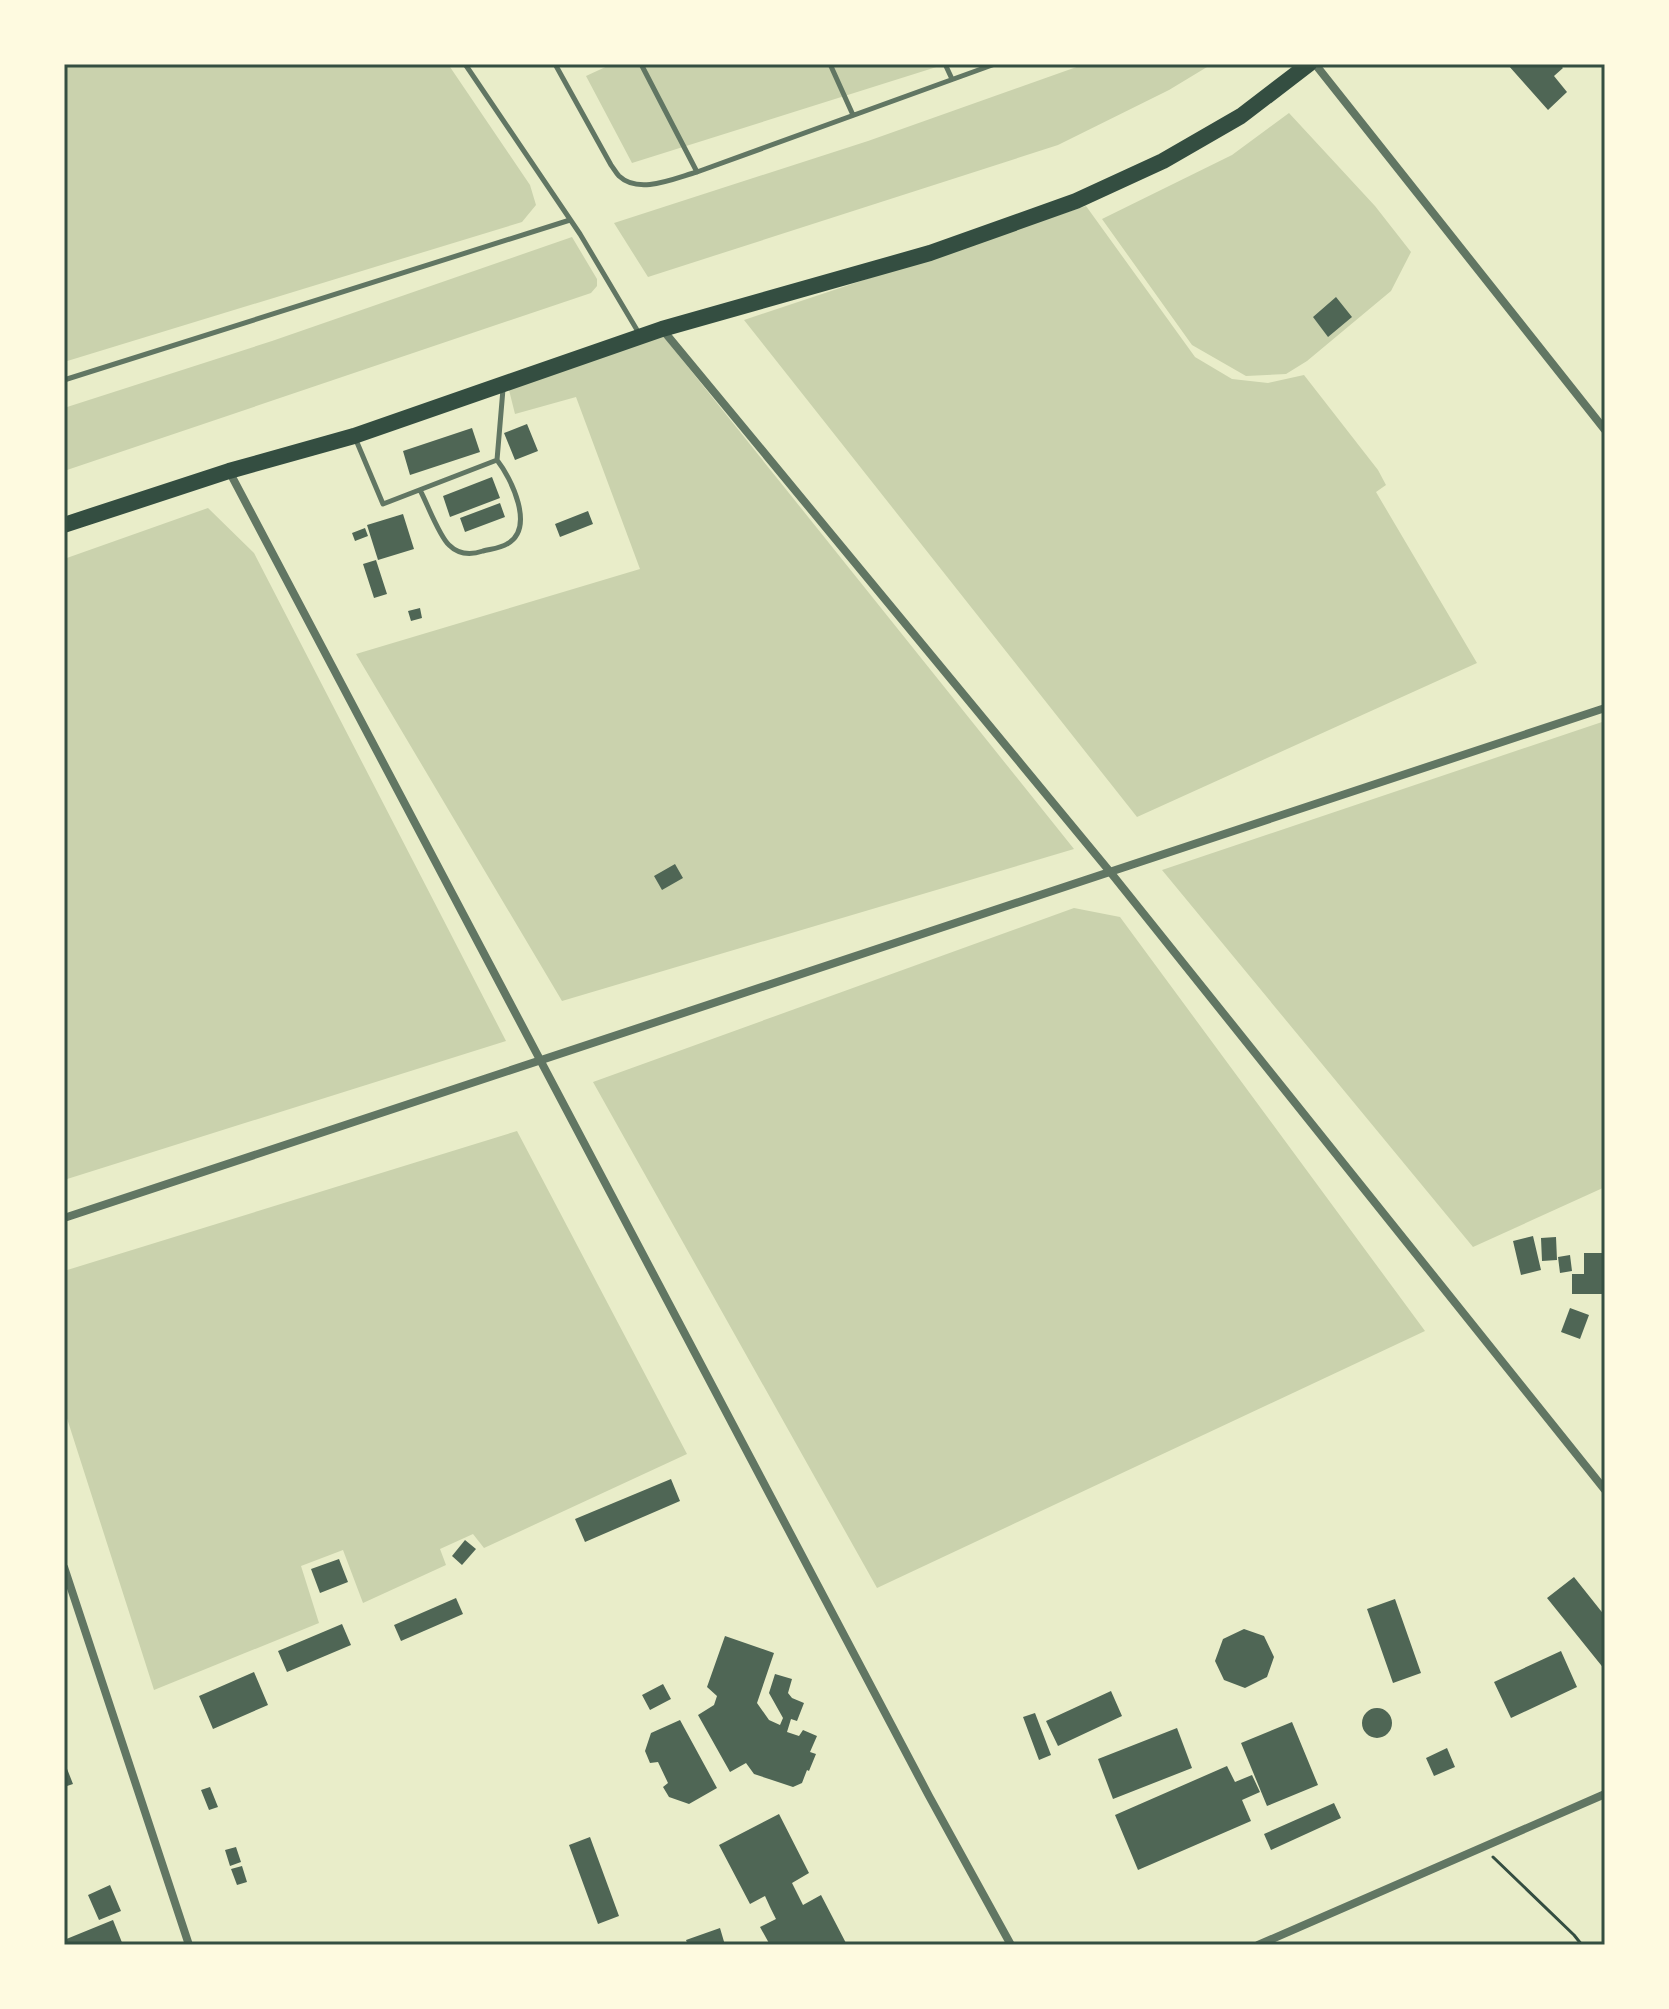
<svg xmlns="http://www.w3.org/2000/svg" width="1669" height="2009" viewBox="0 0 1669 2009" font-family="'Work Sans',sans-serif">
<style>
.green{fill:#cad2ad}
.building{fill:#4f6655}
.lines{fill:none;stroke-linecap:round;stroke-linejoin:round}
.path{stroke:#344e41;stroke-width:3}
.service{stroke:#617663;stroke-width:5}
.minor{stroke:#617663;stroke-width:8}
.trunk{stroke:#344e41;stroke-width:16}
.neatline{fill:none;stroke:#344e41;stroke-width:3}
</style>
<rect width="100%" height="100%" fill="#e9edc9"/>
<path class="green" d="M64 64H448L530 185 536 205 522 222 64 362Z
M612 64H946L632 163 586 76Z
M1085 64H1212L1169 90 1058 145 648 277 614 223 868 141Z
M1289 113 1375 206 1411 252 1391 291 1307 361 1286 374 1246 376 1192 345 1102 219 1232 155Z
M1086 206 1195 357 1232 379 1268 383 1304 375 1378 470 1386 485 1376 492 1477 663 1137 817 744 320Z
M572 237 597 279V286L591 293 64 471V408L272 341Z
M660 332 1074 849 562 1001 356 654 640 569 576 397 515 414 508 386Z
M208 508 254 553 506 1041 64 1180V559Z
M1605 721V1187L1473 1247 1162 870Z
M1074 908 1120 917 1425 1331 877 1588 593 1082Z
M517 1131 687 1454 484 1548 473 1534 440 1549 446 1565 363 1603 343 1550 301 1566 319 1623 154 1690 64 1409V1271Z"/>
<path class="building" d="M1510 64H1559L1563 68 1554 76 1567 92 1548 110 1508 65Z
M1336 297 1352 317 1328 337 1313 317Z
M527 424 538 451 515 460 504 433Z
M472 428 480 452 410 475 403 451Z
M492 477 500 498 450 517 443 496Z
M500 503 505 517 465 532 460 518Z
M588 511 593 524 560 537 555 524Z
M403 514 414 549 378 560 367 525Z
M365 528 368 536 355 541 352 533Z
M376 560 387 594 374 598 363 564Z
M420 608 422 618 411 621 408 611Z
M675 864 683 878 662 890 654 876Z
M1533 1236 1541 1270 1521 1275 1513 1241Z
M1556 1237 1557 1260 1542 1261 1541 1238Z
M1584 1253H1604L1605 1294H1572V1274H1584Z
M1570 1255 1572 1271 1560 1273 1558 1257Z
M1570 1308 1589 1315 1580 1339 1561 1332Z
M671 1479 680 1501 585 1542 575 1519Z
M465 1540 476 1549 462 1565 452 1556Z
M339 1559 348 1582 320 1593 311 1569Z
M1574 1577 1605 1616V1670L1547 1598Z
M456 1598 463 1614 401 1641 394 1625Z
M1395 1599 1421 1673 1393 1683 1367 1609Z
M342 1624 351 1645 287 1672 278 1651Z
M1244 1629 1264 1636 1274 1657 1267 1677 1245 1688 1224 1680 1215 1661 1223 1639Z
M725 1636 774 1653 757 1703 769 1720 780 1725 783 1718 769 1693 775 1674 792 1679 788 1693 792 1698 804 1703 797 1721 791 1719 787 1732 799 1736 803 1730 817 1736 810 1752 816 1754 809 1771 807 1770 802 1783 793 1787 754 1774 746 1763 730 1772 698 1715 714 1705 717 1696 707 1687Z
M1561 1651 1577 1687 1511 1718 1494 1682Z
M254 1672 268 1705 213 1729 199 1696Z
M663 1684 671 1699 650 1710 642 1695Z
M1111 1691 1122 1716 1058 1746 1046 1721Z
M1362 1723a15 15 0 1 1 30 0a15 15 0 1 1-30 0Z
M1035 1713 1051 1755 1039 1760 1023 1717Z
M680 1720 717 1788 689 1804 669 1797 663 1787 668 1783 658 1762 650 1763 645 1751 651 1733Z
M1292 1722 1318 1785 1267 1806 1241 1743Z
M1177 1728 1192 1768 1113 1799 1098 1759Z
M1447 1748 1455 1767 1434 1776 1426 1758Z
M64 1761 73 1784 64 1787Z
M1227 1766 1235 1782 1252 1775 1260 1792 1242 1800 1251 1821 1138 1870 1115 1815Z
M210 1787 218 1807 209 1810 201 1790Z
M1334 1803 1341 1818 1271 1850 1264 1834Z
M779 1814 809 1873 792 1883 803 1905 821 1895 847 1945H770L760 1927 776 1919 770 1907 765 1896 750 1904 719 1845Z
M590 1837 619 1916 598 1924 569 1845Z
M236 1847 241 1862 230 1866 225 1850Z
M242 1866 247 1882 237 1885 231 1869Z
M110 1885 121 1911 99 1920 88 1895Z
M113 1920 123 1945H64V1940Z
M720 1928 725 1945H688L686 1940Z"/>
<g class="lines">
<path class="path" d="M1493 1857 1574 1935 1582 1945"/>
<path class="service" d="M465 64 580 234 640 335
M555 64 611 165C614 169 616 173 619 176 639 195 675 178 697 172L995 64
M641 64 697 172
M830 64 853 115
M945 64 952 79
M64 380 570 220
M356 440 383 504 497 460 503 389
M420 490C427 503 439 536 449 545 459 555 471 555 483 551 491 549 501 548 507 544 536 528 511 478 497 460"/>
<path class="minor" d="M1315 64 1605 430
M662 329 1111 873 1605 1490
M229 471 929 1796 1011 1945
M64 1218 1605 708
M64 1567 189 1945
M1258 1945 1605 1794"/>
<path class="trunk" d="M64 525 229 471 354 436 662 329 930 253 1076 201 1163 161 1241 116 1309 64"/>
</g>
<rect width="1669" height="2009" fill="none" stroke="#fefae0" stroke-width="132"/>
<rect x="66" y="66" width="1537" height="1877" class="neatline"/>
</svg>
